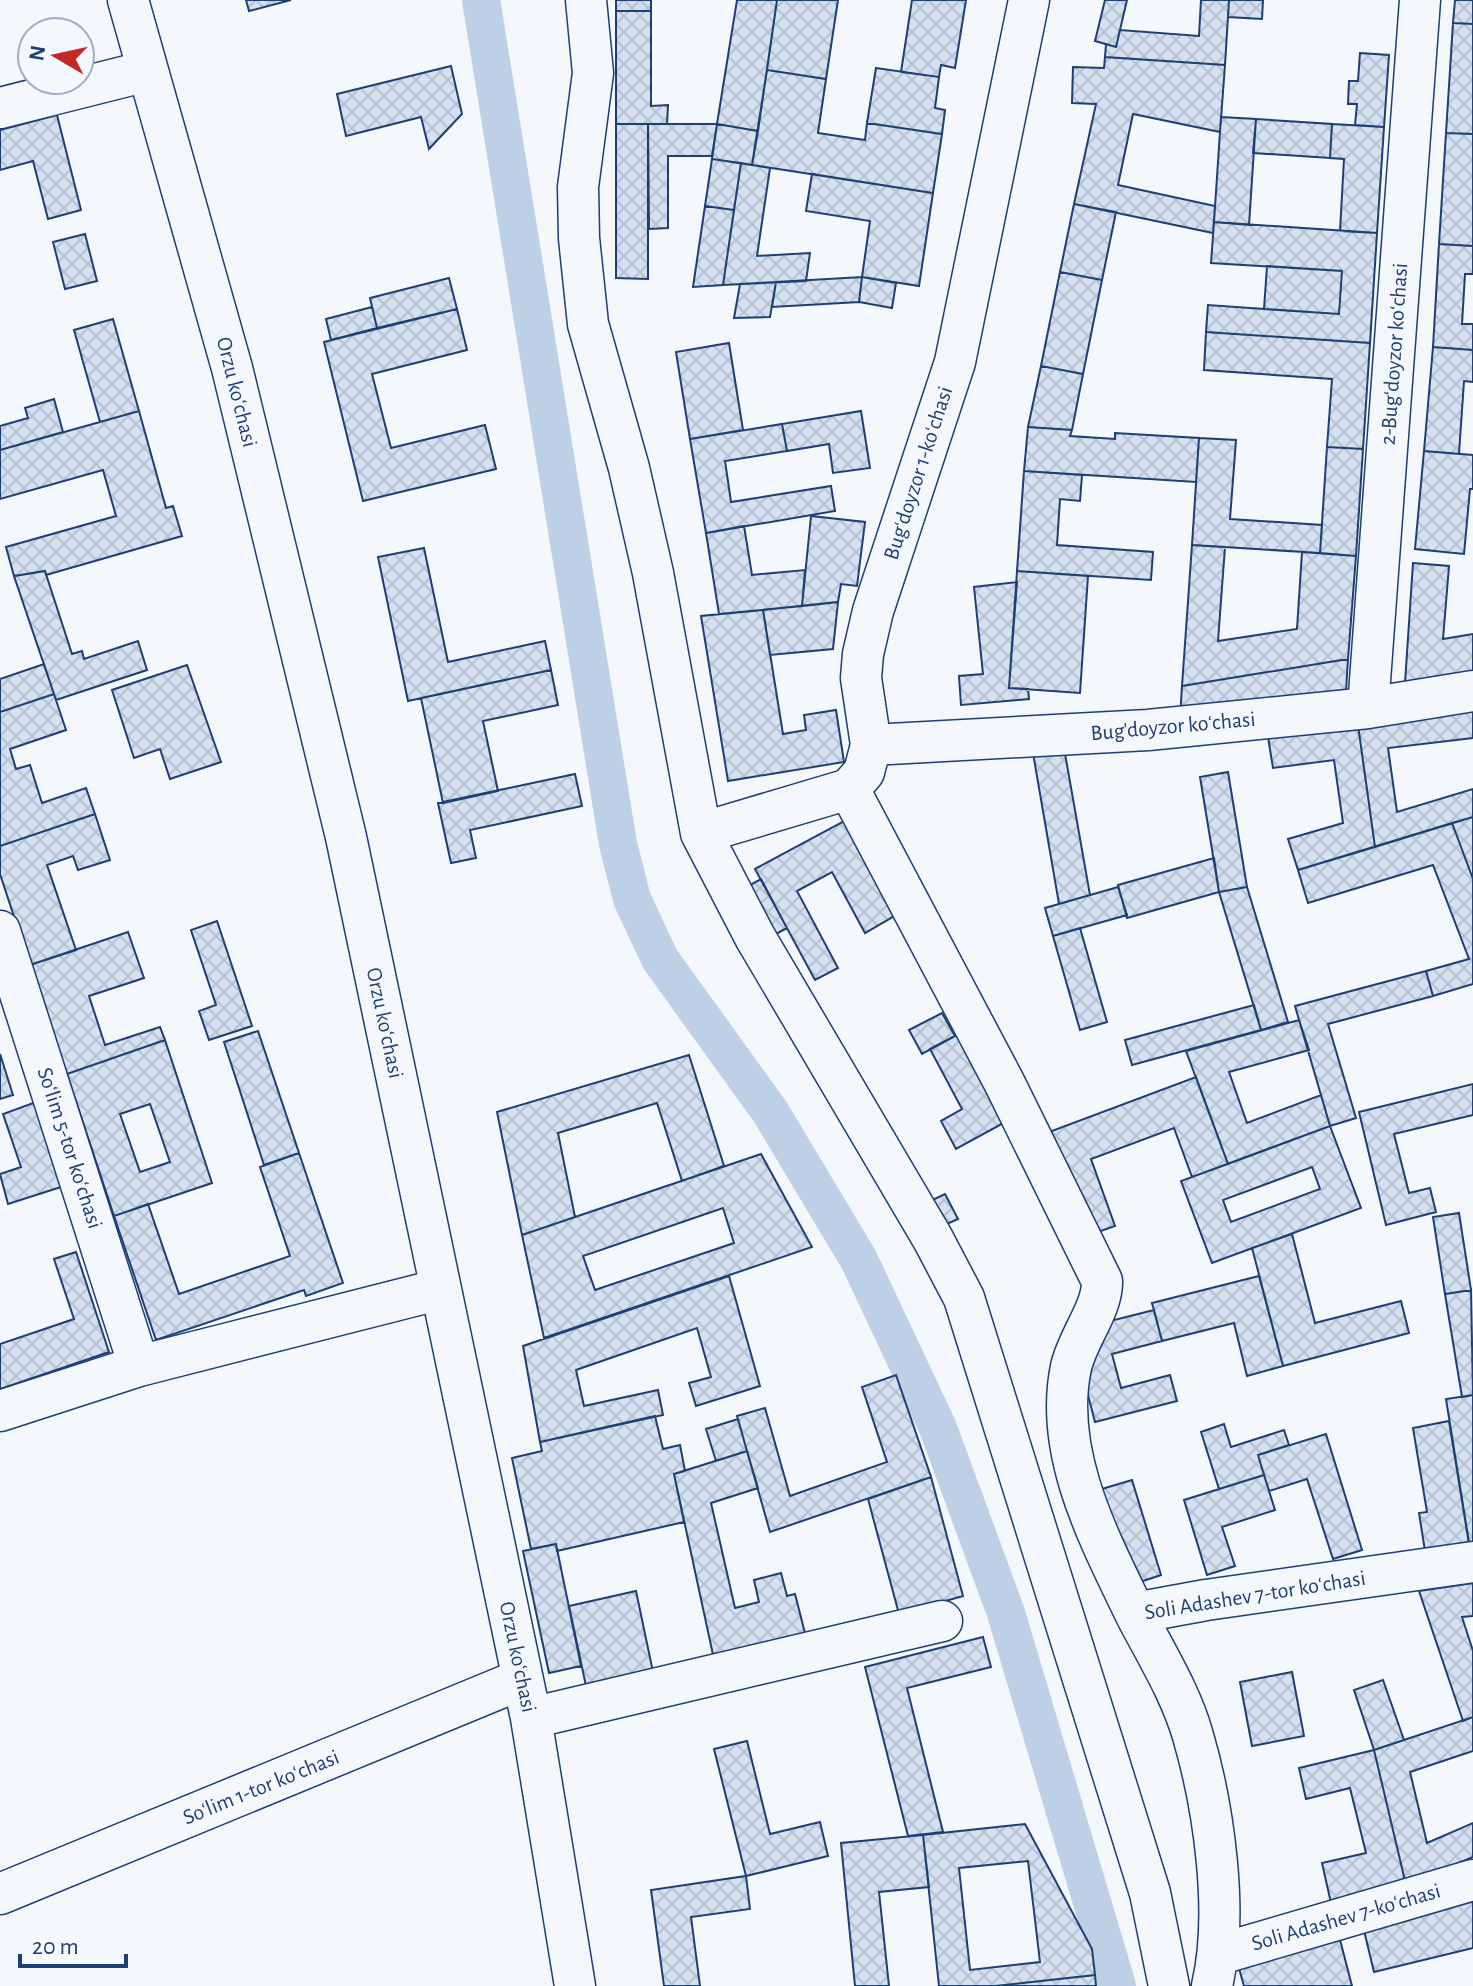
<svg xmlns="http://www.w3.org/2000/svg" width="1473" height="1986" viewBox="0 0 1473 1986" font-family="'Alegreya Sans',sans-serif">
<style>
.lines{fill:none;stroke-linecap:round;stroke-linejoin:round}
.canal{stroke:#bed0e5;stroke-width:38}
.building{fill:url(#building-cross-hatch);stroke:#1d3f73;stroke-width:2;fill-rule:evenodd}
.minor-casing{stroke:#1d3f73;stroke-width:43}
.minor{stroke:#f4f7fb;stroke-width:40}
.labels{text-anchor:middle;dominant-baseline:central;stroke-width:6;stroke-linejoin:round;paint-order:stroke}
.street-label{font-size:22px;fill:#1d3f73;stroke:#f4f7fb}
</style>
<defs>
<pattern id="building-cross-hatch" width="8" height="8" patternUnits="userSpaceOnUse" patternTransform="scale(2)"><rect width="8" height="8" fill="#d5e0f0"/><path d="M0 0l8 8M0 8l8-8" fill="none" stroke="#b6c1d1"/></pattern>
</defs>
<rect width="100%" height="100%" fill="#f4f7fb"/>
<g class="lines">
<path class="canal" d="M481 0 618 844 632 899 660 959 771 1113 859 1260 938 1428 1006 1613 1117 1986"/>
</g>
<path class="building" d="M246 0H291L249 11Z
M616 0H651V11H616Z
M737 0H777L758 131 717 124Z
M777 0H838L826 79 767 70Z
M912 0H966L955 68 941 65 939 77 901 72Z
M1105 0H1127L1116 47 1095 41Z
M1201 0H1229L1225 65 1105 57 1106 44 1116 47 1120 30 1199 36Z
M1229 0H1263L1262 19 1228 17Z
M1455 0H1473V24L1453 23Z
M616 11H651V106L668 105 667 124H616Z
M1453 23 1473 24V134L1446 133Z
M1360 53 1389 55 1384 127 1355 125 1357 104H1348L1349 81H1358Z
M1105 57 1225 65 1220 132 1133 114 1118 185 1215 206 1213 233 1074 204 1096 104 1072 103 1073 67 1104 68Z
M451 66 462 114 429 149 421 117 346 136 337 94Z
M876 68 939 77 935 108 945 110 942 134 867 123Z
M767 70 826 79 818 133 865 140 867 123 942 134 933 193 752 165Z
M57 115 81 210 48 219 33 161 0 170V130Z
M1221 117 1256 119 1249 225 1214 222Z
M1256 119 1332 124 1330 158 1253 153Z
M616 124H648V279L616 278Z
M648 124H717L712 156H668V228L649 229Z
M717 124 758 131 752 165 712 159Z
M1332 124 1384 127 1377 233 1340 231 1344 159 1330 158Z
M1446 133 1473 134V246L1439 244Z
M712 159 741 163 734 210 705 206Z
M741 163 770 168 757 256 810 253 806 281 723 285Z
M812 174 933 193 919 286 862 277 870 221 806 211Z
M1074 204 1116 212 1102 280 1060 272Z
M705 206 734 210 723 285 693 287Z
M1214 222 1377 233 1370 343 1206 332 1208 305 1339 314 1342 271 1211 263Z
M85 234 97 281 65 289 53 242Z
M1439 244 1473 246V274H1465L1462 324H1473V350L1433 347Z
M1267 266 1342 271 1339 314 1264 309Z
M1060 272 1102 280 1083 374 1041 366Z
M862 277 859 302 772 307 776 282Z
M862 277 896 283 892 308 859 302Z
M449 278 457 309 377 328 370 298Z
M776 282 770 317 734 318 740 284Z
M372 307 377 328 331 340 326 319Z
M457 309 467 350 372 374 391 448 485 425 496 469 363 501 324 342Z
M113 319 139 411 100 422 74 330Z
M1206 332 1370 343 1363 449 1327 447 1332 379 1204 370Z
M729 343 743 430 690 439 676 352Z
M1433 347 1473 350V382L1464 381 1459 454 1424 451Z
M1041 366 1083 374 1072 430 1028 427Z
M54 399 63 432 0 450V426L28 418 25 408Z
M139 411 166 508 173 506 182 536 46 575 45 571 14 576 6 547 116 516 103 470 0 499V450Z
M861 411 870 468 833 473 829 444 787 451 782 424Z
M782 424 787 451 725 461 731 502 831 486 835 511 706 533 690 439Z
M1028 427 1072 430 1070 436 1115 439V433L1199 438 1196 482 1024 471Z
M1199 438 1236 440 1230 519 1322 525 1320 553 1192 545Z
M1327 447 1363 449 1356 556 1320 553Z
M1424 451 1473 455V489H1470L1464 554 1415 549Z
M1024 471 1082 475 1080 501 1060 499 1057 545 1153 552 1151 580 1017 571Z
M811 516 865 522 857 586 841 584 838 602 802 606Z
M744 526 752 575 805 570 802 606 719 614 706 533Z
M1192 545 1225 547 1218 641 1297 629 1302 552 1356 556 1348 659 1182 686Z
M424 548 448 662 545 641 551 670 408 701 378 557Z
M1413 563 1449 566 1443 639 1473 634V671L1405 683Z
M45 571 72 654 82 651 84 659 138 641 147 670 56 700 14 576Z
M1017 571 1088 576 1080 693 1009 688Z
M1017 582 1009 688 1028 689 1029 699 961 705 959 676 983 674 974 587Z
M838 602 833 649 770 655 763 610Z
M763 610 783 734 806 730 804 715 836 710 844 762 728 781 701 616Z
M1348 659 1346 691 1180 718 1182 686Z
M44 664 54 694 0 712V679Z
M187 665 221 762 170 779 160 749 134 758 112 690Z
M551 670 558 705 483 721 498 791 443 803 421 698Z
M54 694 66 730 10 749 16 769 30 765 42 803 86 788 95 814 0 846V712Z
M1473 711V738L1388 748 1397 812 1473 789V817L1375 847 1358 725Z
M1358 725 1375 847 1298 870 1288 839 1343 823 1334 760 1273 768 1268 737Z
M1064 748 1090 895 1059 904 1033 753Z
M1228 772 1247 887 1219 892 1200 777Z
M575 774 582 806 470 830 476 858 451 863 438 803Z
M95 814 110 860 78 870 73 856 47 865 76 950 30 965 0 874V846Z
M1473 817V879L1452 823Z
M846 820 896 915 865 933 832 872 797 891 838 968 815 980 755 869Z
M1452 823 1473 879V984L1433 996 1426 971 1469 959 1433 865 1308 903 1298 870Z
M1214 858 1219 892 1127 918 1118 885Z
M761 879 787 928 765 940 739 891Z
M1118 887 1127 915 1053 936 1045 908Z
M1247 887 1288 1022 1261 1030 1219 892Z
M217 921 252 1026 209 1040 199 1011 216 1005 191 930Z
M1080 928 1107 1022 1080 1030 1053 936Z
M128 932 144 978 89 996 105 1045 160 1027 165 1040 67 1074 30 965Z
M1426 971 1433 996 1328 1024 1356 1118 1330 1126 1295 1006Z
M1254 1005 1261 1030 1132 1065 1125 1040Z
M942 1013 955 1036 922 1054 909 1030Z
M1299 1020 1309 1050 1229 1072 1247 1123 1321 1095 1330 1126 1228 1164 1186 1051Z
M258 1031 299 1153 264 1165 224 1042Z
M962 1032 1009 1120 956 1149 941 1121 962 1109 930 1049Z
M165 1040 212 1183 114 1216 67 1074ZM150 1104 170 1162 140 1172 120 1114Z
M0 1054 13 1095 0 1099Z
M689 1055 724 1166 682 1181 657 1103 558 1133 575 1217 522 1235 497 1112Z
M1196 1077 1228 1164 1192 1177 1174 1128 1091 1159 1115 1226 1087 1236 1049 1132Z
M1473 1084V1115L1394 1134 1409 1193 1430 1188 1436 1212 1386 1225 1359 1112Z
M36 1102 64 1186 8 1204 0 1174 21 1167 3 1114Z
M1330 1126 1361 1208 1212 1263 1181 1181ZM1312 1167 1320 1189 1231 1222 1223 1200Z
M299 1153 343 1283 306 1296 304 1290 156 1340 114 1216 148 1204 179 1294 290 1256 260 1167Z
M761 1154 812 1247 544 1338 522 1235ZM723 1208 734 1243 595 1290 583 1256Z
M945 1194 958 1219 938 1228 926 1203Z
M1459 1213 1471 1290 1445 1294 1433 1217Z
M1292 1234 1315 1323 1401 1301 1409 1333 1283 1366 1252 1248Z
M76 1252 109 1352 0 1389V1344L74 1319 54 1259Z
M729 1276 760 1386 696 1406 689 1383 711 1377 697 1328 576 1370 584 1406 658 1390 663 1415 540 1442 523 1346Z
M1259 1276 1283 1366 1247 1376 1234 1323 1162 1341 1152 1303Z
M1471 1290 1473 1395 1462 1397 1445 1294Z
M1154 1310 1162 1341 1112 1354 1121 1388 1170 1375 1177 1401 1095 1422 1083 1376 1102 1323Z
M896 1375 931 1477 770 1532 737 1416 765 1408 790 1496 887 1462 862 1387Z
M1473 1395V1555H1471L1446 1399Z
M655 1416 663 1449 680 1445 685 1471 674 1474 684 1522 557 1551 556 1544 531 1549 512 1458 542 1451 540 1442Z
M738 1419 747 1451 716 1461 706 1429Z
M1449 1421 1469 1544 1425 1551 1419 1513 1427 1512 1413 1428Z
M1224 1424 1231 1447 1284 1430 1289 1445 1258 1455 1264 1475 1219 1489 1201 1432Z
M1326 1434 1362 1550 1333 1559 1307 1479 1269 1491 1258 1455Z
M747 1451 758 1488 711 1503 735 1608 759 1602 754 1580 781 1573 787 1596 795 1594 807 1641 715 1664 674 1474Z
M1264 1475 1275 1510 1222 1527 1235 1566 1207 1575 1184 1500Z
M931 1477 963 1596 899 1614 868 1499Z
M1132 1480 1161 1575 1125 1587 1095 1491Z
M556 1544 581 1666 549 1673 523 1551Z
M1473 1583V1616L1462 1617 1473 1651V1717L1463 1721 1419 1591Z
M636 1591 653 1672 586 1686 569 1606Z
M983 1637 991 1667 907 1688 943 1832 908 1836 865 1667Z
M1292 1672 1304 1736 1252 1746 1240 1682Z
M1383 1680 1404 1740 1374 1750 1354 1690Z
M1473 1717V1751L1410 1772 1427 1843 1473 1823V1857L1406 1885 1374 1750Z
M747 1741 770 1834 820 1822 828 1856 746 1876 714 1749Z
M1374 1750 1406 1885 1331 1903 1322 1863 1366 1853 1350 1788 1306 1799 1299 1768Z
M1025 1824 1092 1949 1095 1975 995 1986H939L923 1835ZM1028 1861 1040 1962 970 1970 959 1868Z
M923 1835 929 1887 879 1892 889 1986H855L841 1843Z
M746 1876 750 1909 691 1917 700 1986H664L651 1890Z
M1473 1892V1948L1374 1972 1361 1918Z
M1338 1932 1352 1986H1244L1236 1958Z
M1095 1975 1096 1986H995Z"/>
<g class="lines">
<defs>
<path id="minor" d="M128 0 232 368 346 837 531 1718 575 1986
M586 0 593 73 578 187 579 238 588 324 629 468 653 573 701 833 755 937 933 1239 964 1298 1150 1893 1169 1986
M0 108 147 71
M1368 708 1420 0
M871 745 1148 730 1368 708 1473 691
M849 789 1005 1084 1102 1281C1103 1308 1078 1337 1071 1367 1053 1453 1099 1538 1135 1613
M701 833 849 789 864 772 871 745 861 678 863 654 873 611 955 362 1029 0
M0 931 139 1366
M0 1411 139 1366 441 1289
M531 1718 942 1621
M0 1894 522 1679
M1220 1954 1473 1880
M1212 1986C1229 1913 1214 1808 1193 1736 1181 1693 1155 1652 1135 1613L1206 1600 1473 1562"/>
</defs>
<use href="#minor" class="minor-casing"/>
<use href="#minor" class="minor"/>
</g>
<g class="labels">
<g class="street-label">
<text transform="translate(1394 354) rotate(-86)">2-Bugʻdoyzor koʻchasi</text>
<text transform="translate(237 392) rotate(76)">Orzu koʻchasi</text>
<text transform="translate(918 473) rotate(-72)">Bugʻdoyzor 1-koʻchasi</text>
<text transform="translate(1173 726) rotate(-5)">Bug'doyzor koʻchasi</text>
<text transform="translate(385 1023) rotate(78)">Orzu koʻchasi</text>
<text transform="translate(70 1148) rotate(72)">Soʻlim 5-tor koʻchasi</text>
<text transform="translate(1255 1595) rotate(-9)">Soli Adashev 7-tor koʻchasi</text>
<text transform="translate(518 1657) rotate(78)">Orzu koʻchasi</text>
<text transform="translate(261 1787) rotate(-22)">Soʻlim 1-tor koʻchasi</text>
<text transform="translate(1346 1917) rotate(-16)">Soli Adashev 7-koʻchasi</text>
</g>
</g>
<g transform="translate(56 56) rotate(279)"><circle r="38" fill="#f4f7fb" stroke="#9eadc5" stroke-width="2"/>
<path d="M0-6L14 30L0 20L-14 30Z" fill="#c62828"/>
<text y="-12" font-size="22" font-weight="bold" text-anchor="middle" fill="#1d3f73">N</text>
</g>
<path d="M20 1954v12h106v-12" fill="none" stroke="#1d3f73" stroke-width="4"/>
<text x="32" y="1954" font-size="24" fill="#1d3f73" stroke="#f4f7fb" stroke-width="6" paint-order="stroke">20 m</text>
</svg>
